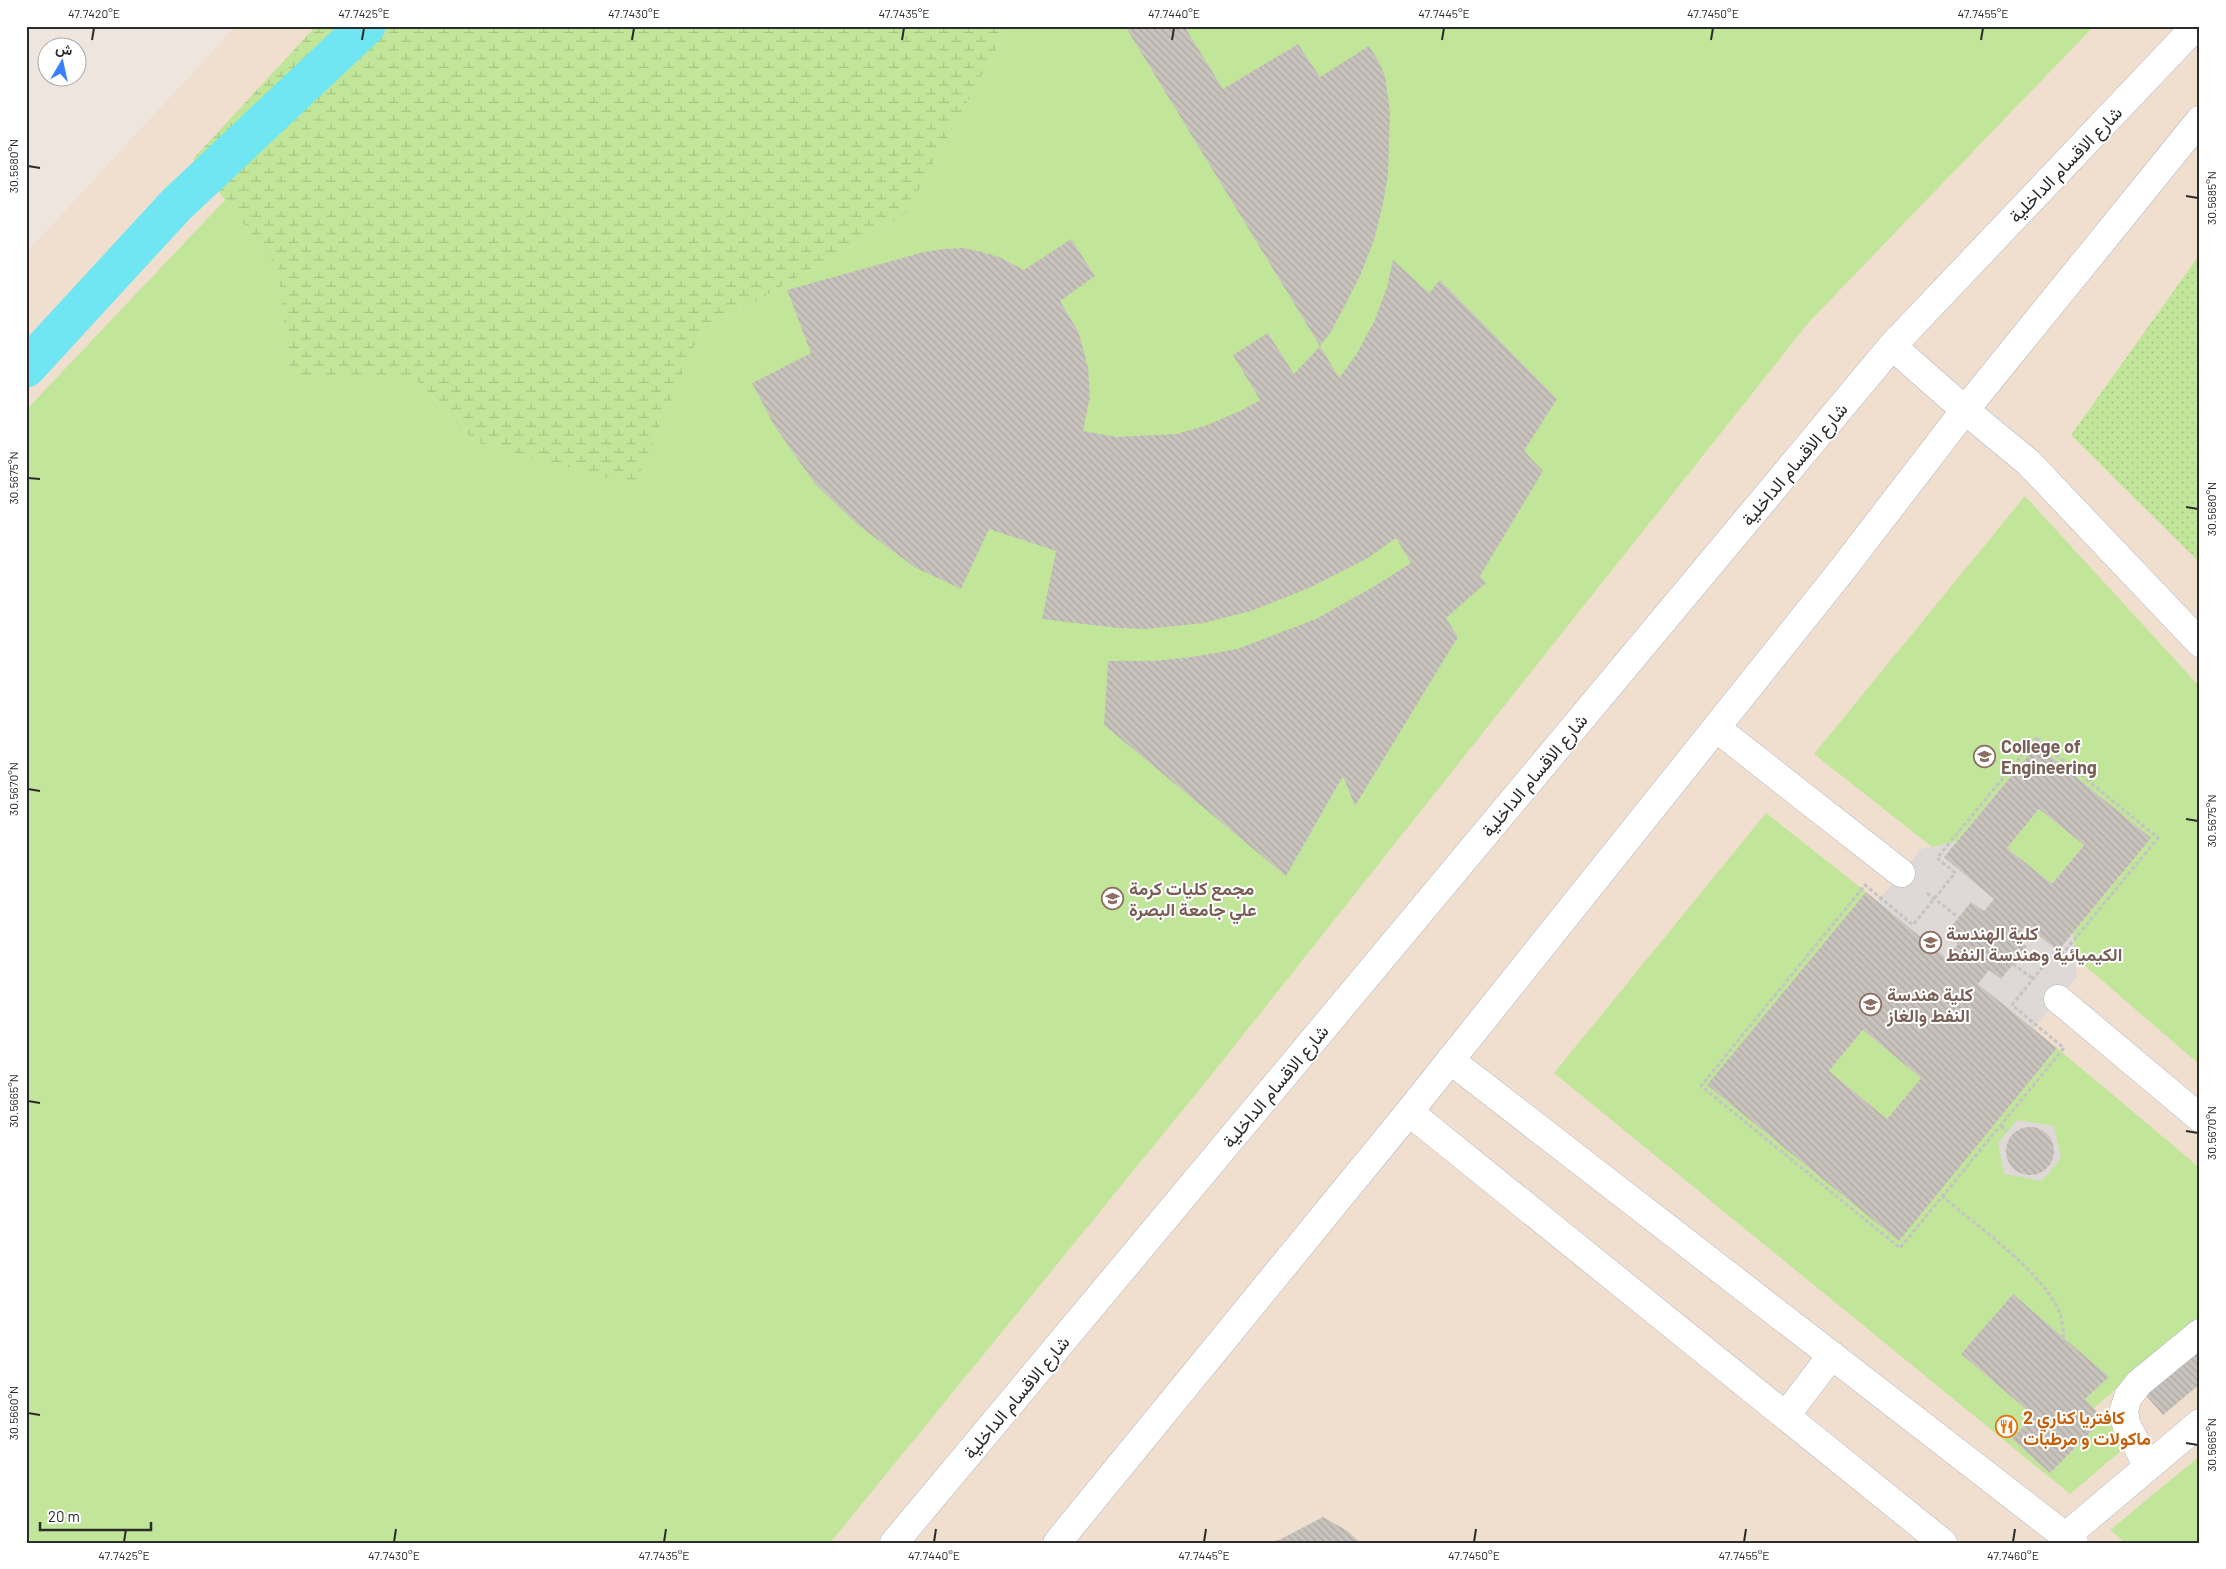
<svg xmlns="http://www.w3.org/2000/svg" width="2226" height="1569" viewBox="0 0 2226 1569" font-family="Barlow,Vazirmatn,sans-serif">
<style>
.education{fill:#f0dfce}
.grass{fill:#c1e69a}
.wetland{fill:url(#wetland-marsh)}
.park{fill:url(#park-dots)}
.plaza{fill:#ded9d6}
.lines{fill:none;stroke-linecap:round;stroke-linejoin:round}
.canal{stroke:#6fe6f2;stroke-width:39}
.building{fill:url(#building-back-hatch);fill-rule:evenodd}
.minor-casing{stroke:#b2b7c0;stroke-width:29}
.path{stroke:#c4c4c4;stroke-width:3;stroke-dasharray:4 2.5;stroke-linecap:butt}
.minor{stroke:#fff;stroke-width:28}
.ticks{fill:none;stroke:#2c2c2c;stroke-width:2}
.labels{text-anchor:middle;dominant-baseline:central;stroke-width:4;stroke-linejoin:round;paint-order:stroke}
.street-label{font-size:18px;fill:#2c2c2c;stroke:#fff}
.education-label{font-size:18px;font-weight:bold;fill:#785e54;stroke:#fff;text-anchor:start}
.food-label{font-size:18px;font-weight:bold;fill:#c56008;stroke:#fff;text-anchor:start}
.neatline{fill:none;stroke:#2c2c2c;stroke-width:2}
.ticks-label{font-size:12px;text-anchor:middle;fill:#2c2c2c}
</style>
<defs>
<pattern id="wetland-marsh" width="20" height="14" patternUnits="userSpaceOnUse" patternTransform="scale(1.25)"><rect width="20" height="14" fill="#c1e69a"/><path d="M1 5h8M5 5V1M11 12h8M15 12V8" fill="none" stroke="#a6c585"/></pattern>
<pattern id="park-dots" width="8" height="8" patternUnits="userSpaceOnUse" patternTransform="scale(1.25)"><rect width="8" height="8" fill="#c1e69a"/><path d="M2 2h.1M6 6h.1" fill="none" stroke="#a6c585" stroke-width="1.8" stroke-linecap="round"/></pattern>
<pattern id="building-back-hatch" width="6" height="6" patternUnits="userSpaceOnUse" patternTransform="scale(1.25)"><rect width="6" height="6" fill="#c9c3bd"/><path d="M-1 5l2 2M0 0l6 6M5-1l2 2" fill="none" stroke="#ada8a3"/></pattern>
</defs>
<rect width="100%" height="100%" fill="#eee5de"/>
<path class="education" d="M236 26H2200V1543H26V253Z"/>
<path class="grass" d="M1009 26H2094L1809 322 1208 1079 830 1543H26V410L225 200 278 268 290 377H414L475 442 635 484 699 334 905 215Z
M2025 496 2200 687V1065L2076 958 2073 933 2151 838 2037 745 1956 842 1932 847 1814 754Z
M2039 809 2084 845 2052 884 2007 848Z
M1766 813 1866 892 1708 1085 1899 1240 2057 1048 2200 1168V1317L2094 1408 2085 1399 2108 1377 2013 1294 1961 1354 2033 1415 2012 1439 2050 1473 2104 1419 2128 1445 2070 1494 1554 1073Z
M1863 1030 1921 1078 1887 1119 1829 1071Z
M2200 1456V1543H2126L2110 1530Z"/>
<path class="wetland" d="M316 26H1009L905 215 699 334 635 485 475 442 414 377H290L278 268 193 159Z"/>
<path class="park" d="M2200 254V562H2199L2071 435Z"/>
<path class="plaza" d="M1956 842 1944 857 1994 899 1984 911 1971 902 1945 934 1958 944 1946 958 1877 902 1921 849Z
M2026 925 2058 951 2073 933 2077 977 2033 1029 1978 984 1989 970 2001 979 2027 947 2016 938Z
M2017 1120 2054 1126 2061 1158 2042 1181 2004 1174 1998 1143Z"/>
<g class="lines">
<path class="canal" d="M26 368 176 205 366 26"/>
</g>
<path class="building" d="M1125 26H1184L1223 89 1298 44 1320 77 1369 46 1378 60 1385 76 1390 111 1388 174 1383 204 1374 240 1360 276 1331 332 1320 346Z
M1071 239 1095 276 1060 301 1079 333 1088 368 1090 397 1083 431 1116 437 1177 434 1207 425 1240 411 1260 400 1233 355 1268 333 1294 374 1320 346 1339 378 1356 355 1374 322 1387 287 1393 260 1429 293 1440 280 1557 399 1524 451 1543 471 1480 576 1486 583 1446 618 1458 637 1355 806 1343 776 1286 876 1104 725 1108 661H1152L1192 657 1237 649 1316 619 1378 584 1411 563 1396 538 1368 558 1309 588 1254 610 1204 623 1146 629 1118 628 1042 619 1056 551 989 529 961 589 914 567 858 525 815 484 774 425 752 383 811 353 787 290 924 252 943 249 964 248 986 253 999 257 1024 270Z
M2037 745 2151 838 2058 951 2026 925 2016 938 2027 947 2001 979 1989 970 1978 984 2057 1048 1899 1241 1707 1085 1866 892 1946 958 1958 944 1945 934 1971 902 1984 911 1994 899 1944 857ZM2039 809 2084 845 2052 884 2007 848ZM1863 1030 1921 1078 1887 1119 1829 1071Z
M2006 1151a24 24 0 1 1 48 0a24 24 0 1 1-48 0Z
M2013 1294 2109 1377 2085 1399 2104 1419 2050 1473 2012 1439 2033 1415 1961 1354Z
M2200 1344V1384L2163 1415 2143 1392Z
M1323 1517 1346 1530 1361 1543H1265L1279 1540Z"/>
<g class="lines">
<defs>
<path id="minor" d="M1892 346 1965 410 2029 463 2200 643
M1716 728 1901 873
M2058 999 2200 1118
M1450 1060 2074 1543
M1409 1112 1943 1543
M1786 1415 1832 1355
M2148 1467 2126 1424 2124 1410 2128 1397 2139 1383 2200 1333
M2066 1536 2200 1423
M894 1543 1892 346 2196 26
M1057 1543 1409 1112 1842 570 1965 410 2200 120"/>
</defs>
<use href="#minor" class="minor-casing"/>
<path class="path" d="M2036 738 2158 838 2059 958 2054 953 2012 1005 2064 1048 1900 1248 1701 1086 1865 885 1913 925 1955 873 1937 858Z
M1927 893 1958 917
M2013 964 2032 978
M2001 1126 2007 1131
M1942 1196C1975 1224 2043 1273 2059 1311 2062 1319 2063 1329 2064 1337"/>
<use href="#minor" class="minor"/>
</g>
<path class="ticks" d="M92 40 94 28M362 40 364 28M632 40 634 28M902 40 904 28M1172 40 1174 28M1442 40 1444 28M1711 40 1713 28M1981 40 1983 28M28 166 40 168M2186 196 2198 198M28 478 40 479M2186 507 2198 509M28 789 40 791M2186 819 2198 821M28 1101 40 1103M2186 1131 2198 1133M28 1413 40 1415M2186 1443 2198 1445M124 1542 126 1529M394 1542 396 1529M664 1542 666 1529M934 1542 936 1529M1204 1542 1206 1529M1474 1542 1476 1529M1744 1542 1746 1529M2013 1542 2015 1529"/>
<defs>
<symbol id="university-ring" viewBox="-11 -11 22 22"><circle r="9.5" fill="#fff" stroke="#8d6e63" stroke-width="1.5"/><path d="M0-5L7-2L0 1L-7-2ZM-4 1L0 2.5L4 1V4Q0 6-4 4Z" fill="#8d6e63"/></symbol>
<symbol id="restaurant-ring" viewBox="-11 -11 22 22"><circle r="9.5" fill="#fff" stroke="#e8710a" stroke-width="1.5"/><path d="M-5-6h1v4h1v-4h1v4h1v-4h1v5L-1.5 .5V6h-2V.5L-5-1ZM5-6V6H3V1.5H1.5Q1.5-4 5-6Z" fill="#e8710a"/></symbol>
</defs>
<g fill-rule="evenodd">
<use href="#university-ring" x="1972" y="744" width="25" height="25"/>
<use href="#university-ring" x="1100" y="886" width="25" height="25"/>
<use href="#university-ring" x="1918" y="930" width="25" height="25"/>
<use href="#university-ring" x="1858" y="992" width="25" height="25"/>
<use href="#restaurant-ring" x="1994" y="1414" width="25" height="25"/>
</g>
<g class="labels">
<g class="street-label">
<text transform="translate(2065 164) rotate(-46)">شارع الاقسام الداخلية</text>
<text transform="translate(1794 464) rotate(-50)">شارع الاقسام الداخلية</text>
<text transform="translate(1534 775) rotate(-50)">شارع الاقسام الداخلية</text>
<text transform="translate(1275 1086) rotate(-50)">شارع الاقسام الداخلية</text>
<text transform="translate(1016 1397) rotate(-50)">شارع الاقسام الداخلية</text>
</g>
<g class="education-label">
<text x="2001" y="746">College of<tspan x="2001" dy="21">Engineering</tspan></text>
<text x="1129" y="888">مجمع كليات كرمة<tspan x="1129" dy="21">علي جامعة البصرة</tspan></text>
<text x="1946" y="933">كلية الهندسة<tspan x="1946" dy="21">الكيميائية وهندسة النفط</tspan></text>
<text x="1887" y="994">كلية هندسة<tspan x="1887" dy="21">النفط والغاز</tspan></text>
</g>
<g class="food-label">
<text x="2023" y="1417">كافتريا كناري 2<tspan x="2023" dy="21">ماكولات و مرطبات</tspan></text>
</g>
</g>
<rect width="2226" height="1569" fill="none" stroke="#ffffff" stroke-width="55"/>
<g transform="translate(62 62) rotate(9)"><circle r="24" fill="#ffffff" stroke="#ababab"/>
<path d="M0-4L9 19L0 12L-9 19Z" fill="#3b80ff"/>
<text y="-8" font-size="14" font-weight="bold" text-anchor="middle" fill="#2c2c2c">ش</text>
</g>
<path d="M40 1522v8h111v-8" fill="none" stroke="#2c2c2c" stroke-width="2.5"/>
<text x="48" y="1522" font-size="15" fill="#2c2c2c" stroke="#ffffff" stroke-width="4" paint-order="stroke">20 m</text>
<rect x="28" y="28" width="2170" height="1514" class="neatline"/>
<g class="ticks-label">
<text x="94" y="18">47.7420°E</text>
<text x="364" y="18">47.7425°E</text>
<text x="634" y="18">47.7430°E</text>
<text x="904" y="18">47.7435°E</text>
<text x="1174" y="18">47.7440°E</text>
<text x="1444" y="18">47.7445°E</text>
<text x="1713" y="18">47.7450°E</text>
<text x="1983" y="18">47.7455°E</text>
<text transform="translate(14 166) rotate(-90)" y="4">30.5680°N</text>
<text transform="translate(2212 198) rotate(-90)" y="4">30.5685°N</text>
<text transform="translate(14 478) rotate(-90)" y="4">30.5675°N</text>
<text transform="translate(2212 509) rotate(-90)" y="4">30.5680°N</text>
<text transform="translate(14 789) rotate(-90)" y="4">30.5670°N</text>
<text transform="translate(2212 821) rotate(-90)" y="4">30.5675°N</text>
<text transform="translate(14 1101) rotate(-90)" y="4">30.5665°N</text>
<text transform="translate(2212 1133) rotate(-90)" y="4">30.5670°N</text>
<text transform="translate(14 1413) rotate(-90)" y="4">30.5660°N</text>
<text transform="translate(2212 1445) rotate(-90)" y="4">30.5665°N</text>
<text x="124" y="1560">47.7425°E</text>
<text x="394" y="1560">47.7430°E</text>
<text x="664" y="1560">47.7435°E</text>
<text x="934" y="1560">47.7440°E</text>
<text x="1204" y="1560">47.7445°E</text>
<text x="1474" y="1560">47.7450°E</text>
<text x="1744" y="1560">47.7455°E</text>
<text x="2013" y="1560">47.7460°E</text>
</g>
</svg>
